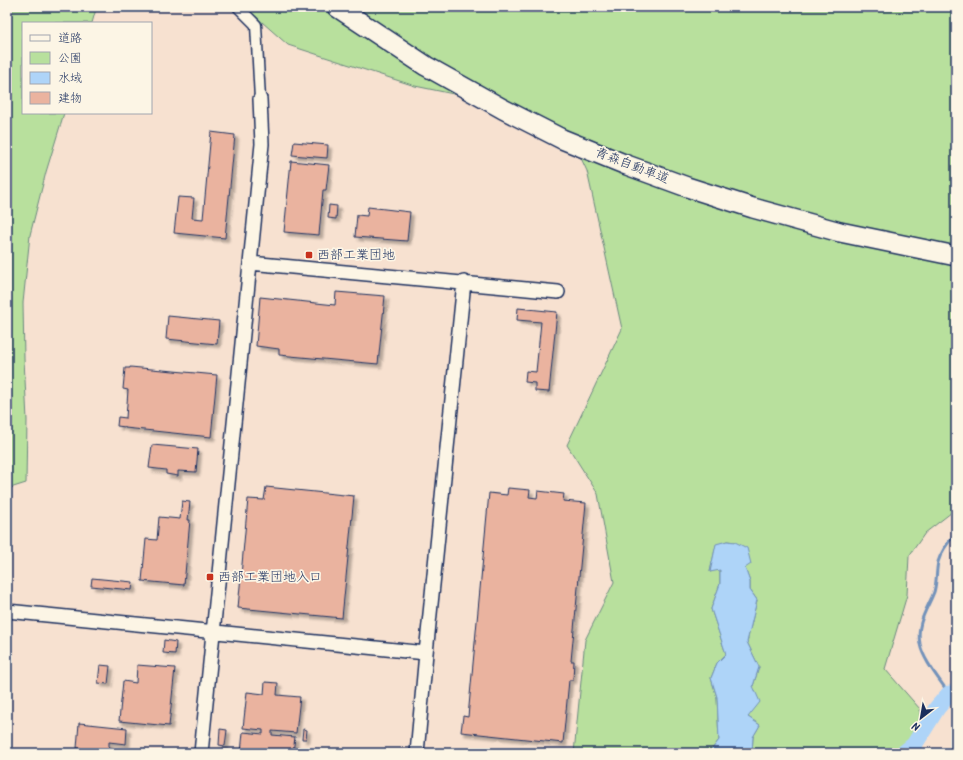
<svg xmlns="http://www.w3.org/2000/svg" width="963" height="760" viewBox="0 0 963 760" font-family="Kalam,'Klee One',sans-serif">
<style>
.green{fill:#b8e09d;stroke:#6a887e}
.water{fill:#aed4f8;stroke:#7392ba}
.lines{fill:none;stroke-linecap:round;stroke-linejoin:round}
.stream{stroke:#7392ba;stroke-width:3}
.river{stroke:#aed4f8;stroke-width:17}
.building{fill:#eab39f;stroke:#1b2f5e;filter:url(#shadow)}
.minor-casing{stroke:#1b2f5e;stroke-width:13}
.tertiary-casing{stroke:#1b2f5e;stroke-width:16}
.motorway-casing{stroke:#1b2f5e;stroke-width:22}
.minor{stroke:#fcf5e5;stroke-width:10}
.tertiary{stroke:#fcf5e5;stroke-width:13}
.motorway{stroke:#fcf5e5;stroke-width:19}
.poi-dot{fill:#c8321e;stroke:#fcf5e5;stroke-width:1.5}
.labels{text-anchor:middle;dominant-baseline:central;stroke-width:3.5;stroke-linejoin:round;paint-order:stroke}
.street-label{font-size:13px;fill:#1b2f5e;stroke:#fcf5e5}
.poi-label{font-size:13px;fill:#1b2f5e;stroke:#fcf5e5;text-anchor:start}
</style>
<defs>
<filter id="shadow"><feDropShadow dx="3.5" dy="3.5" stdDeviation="1" flood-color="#0004"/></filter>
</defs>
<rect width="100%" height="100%" fill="#f7e1d0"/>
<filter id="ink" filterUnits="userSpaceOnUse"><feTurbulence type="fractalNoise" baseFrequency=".025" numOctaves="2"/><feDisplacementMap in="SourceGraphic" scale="8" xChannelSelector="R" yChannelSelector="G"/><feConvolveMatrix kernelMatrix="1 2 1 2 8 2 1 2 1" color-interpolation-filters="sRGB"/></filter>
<g filter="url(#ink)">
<path class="green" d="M7 7H94L96 9 92 23H23V113H64L46 172 30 235 23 303 24 359 27 420 26 483 7 489Z
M245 7H956V509L925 533 909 556 907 595 885 669 920 709 921 753H752L753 737 760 725 748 717 753 686 759 667 747 642 757 600 750 590V582L735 542 727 541 716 545 710 572 720 569V584L711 609 726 654 717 663 711 678 717 697 719 740 709 753H574L585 640 614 582 598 494 567 445 622 329 587 171 573 141 540 117 468 97 415 86 288 45Z"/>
<path class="water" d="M727 541 735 542 747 548 751 564 745 568 750 582V590L757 600 747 642 759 667 753 686 760 702 748 717 760 725 753 737 752 753H709L719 740 717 697 711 678 717 663 726 654 711 609 720 584V570L710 572 716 544Z"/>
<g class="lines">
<path class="stream" d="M949 694C940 680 923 660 920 644 916 623 927 610 934 592 937 582 936 571 938 562 941 551 949 541 956 533"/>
<path class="river" d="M904 753 914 745 937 708 949 694H956"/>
</g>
<path class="building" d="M211 132 235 135 225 238 174 233 178 197 194 198 192 218 203 219Z
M294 142 328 145 327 158 292 155Z
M291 161 329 165 326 190H323L319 235 284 232Z
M329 205 337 206 336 219 328 218Z
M368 207 410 212 407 241 355 237 357 215 367 216Z
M336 292 385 296 378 364 279 355V349L256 346 260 297 335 305Z
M518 308 557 312 549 392 535 391V383L525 382 526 371 536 372 541 322 517 320Z
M168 316 219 321 217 344 166 339Z
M130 367 217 375 211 437 125 428V427L117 426 118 417 126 418 128 390 123 389 125 368H130Z
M152 445 198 449 196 472 178 471V476L166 474V470L149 468Z
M266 487 354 496 342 618 238 608 248 499 264 500Z
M508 488 530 490 529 497 537 498 538 491 564 494 563 501 586 503 571 661H574L573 680H569L563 743 461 732 463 716 468 717 489 493 507 495Z
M182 501 190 502 188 520H190L184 585 142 581 146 539 157 540 159 517 180 519Z
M92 578 133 582 132 590 91 586Z
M164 640 176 642 175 654 163 653Z
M100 665 110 666 108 684 98 683Z
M137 665 175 668 169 726 119 721 123 681 136 683Z
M265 682 278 683 277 695 300 697 296 733 272 731V735L295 737 293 753H241L243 732 263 734V730L243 728 247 692 264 694Z
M79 723 127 728 126 744 109 742V746L115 753H109L107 751 77 748Z
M220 729 227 730 225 746 219 745Z
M303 729 307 730 306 739H302Z
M136 751 161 753H136Z"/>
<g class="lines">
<defs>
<path id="minor" d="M238 7 256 25 260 99"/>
<path id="tertiary" d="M250 263 558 292
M7 611 426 653
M201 753 262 144 260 99
M417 753 426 653 464 282"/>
<path id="motorway" d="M337 7 426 66 503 109 562 139 624 164 687 187 753 208 840 232 956 256"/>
</defs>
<use href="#minor" class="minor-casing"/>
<use href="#tertiary" class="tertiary-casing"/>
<use href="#motorway" class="motorway-casing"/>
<use href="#minor" class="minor"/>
<use href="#tertiary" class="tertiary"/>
<use href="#motorway" class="motorway"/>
</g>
</g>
<g class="poi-dot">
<rect x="305" y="251" width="8" height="8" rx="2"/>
<rect x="206" y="573" width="8" height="8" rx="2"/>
</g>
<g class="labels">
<g class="street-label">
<text transform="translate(632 166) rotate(21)">青森自動車道</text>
</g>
<g class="poi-label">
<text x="317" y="255">西部工業団地</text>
<text x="218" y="577">西部工業団地入口</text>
</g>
</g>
<rect width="963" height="760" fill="none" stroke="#fcf5e5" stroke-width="24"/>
<rect x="12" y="12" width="939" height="736" fill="none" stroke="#1b2f5e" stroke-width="1.5" filter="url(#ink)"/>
<rect x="22" y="22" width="130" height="92" fill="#fcf5e5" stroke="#a2a6af"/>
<rect x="30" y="35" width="20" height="6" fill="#fcf5e5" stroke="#a2a6af"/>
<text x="58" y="42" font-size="12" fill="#1b2f5e">道路</text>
<rect x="30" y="52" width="20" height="12" fill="#b8e09d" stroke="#a2a6af"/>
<text x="58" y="62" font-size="12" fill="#1b2f5e">公園</text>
<rect x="30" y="72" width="20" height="12" fill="#aed4f8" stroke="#a2a6af"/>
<text x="58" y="82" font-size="12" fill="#1b2f5e">水域</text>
<rect x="30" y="92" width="20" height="12" fill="#eab39f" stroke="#a2a6af"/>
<text x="58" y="102" font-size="12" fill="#1b2f5e">建物</text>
<g transform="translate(921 718) rotate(211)" stroke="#fcf5e5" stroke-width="3" paint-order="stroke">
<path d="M0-3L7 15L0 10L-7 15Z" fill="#1b2f5e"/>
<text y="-6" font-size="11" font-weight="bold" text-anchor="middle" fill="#1b2f5e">N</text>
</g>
</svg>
